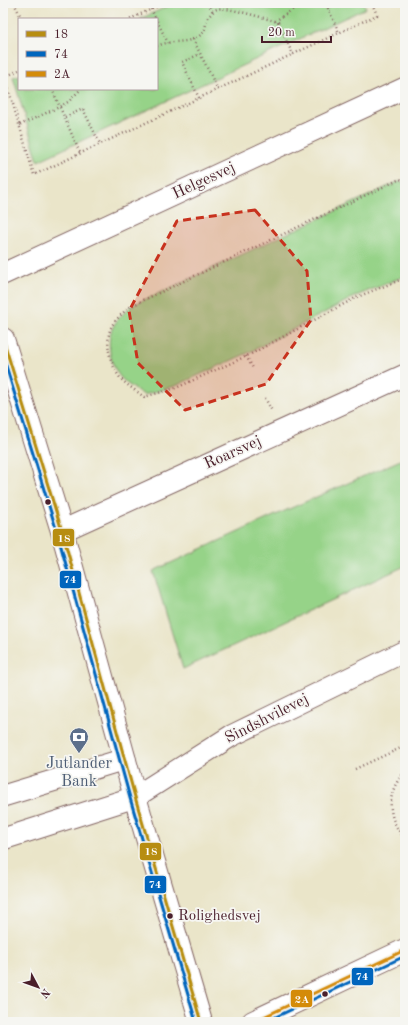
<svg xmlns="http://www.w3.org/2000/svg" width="408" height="1025" viewBox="0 0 408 1025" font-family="'Old Standard TT',serif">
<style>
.green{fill:#96d388;stroke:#70795a}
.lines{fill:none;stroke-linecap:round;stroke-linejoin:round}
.minor-casing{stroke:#826462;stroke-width:23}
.tertiary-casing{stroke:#826462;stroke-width:24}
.path{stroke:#826462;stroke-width:2.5;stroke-dasharray:1 3;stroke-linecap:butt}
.minor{stroke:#fff;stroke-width:21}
.tertiary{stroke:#fff;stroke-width:22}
.bus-1-casing{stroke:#f6f6f2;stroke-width:6}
.bus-2-casing{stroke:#f6f6f2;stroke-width:6}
.bus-3-casing{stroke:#f6f6f2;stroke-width:6}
.bus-1{stroke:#b78d11;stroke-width:3}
.bus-2{stroke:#0065bd;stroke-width:3}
.bus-3{stroke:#d48b09;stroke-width:3}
.marked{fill:#c8321e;fill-opacity:0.2;stroke:#c8321e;stroke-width:3;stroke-dasharray:8 5;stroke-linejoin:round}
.bus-dot{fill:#4a1f2b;stroke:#f6f6f2;stroke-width:1.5}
.labels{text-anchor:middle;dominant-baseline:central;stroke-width:3.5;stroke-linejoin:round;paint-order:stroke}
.bus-label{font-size:15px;fill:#4a1f2b;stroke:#f6f6f2;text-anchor:start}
.street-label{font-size:16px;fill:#4a1f2b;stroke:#f6f6f2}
.service-label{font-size:16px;fill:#4e5e75;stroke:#f6f6f2}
.line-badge{stroke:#f6f6f2;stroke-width:1.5}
.badge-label{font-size:11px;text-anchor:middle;font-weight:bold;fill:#fff}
</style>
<rect width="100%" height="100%" fill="#f6f6f2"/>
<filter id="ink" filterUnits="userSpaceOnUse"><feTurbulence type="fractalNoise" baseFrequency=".025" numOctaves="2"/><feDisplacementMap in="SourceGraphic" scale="8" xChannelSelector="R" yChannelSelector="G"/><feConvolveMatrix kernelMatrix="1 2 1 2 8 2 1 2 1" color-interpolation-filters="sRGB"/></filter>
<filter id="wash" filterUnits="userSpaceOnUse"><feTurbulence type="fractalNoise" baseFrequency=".012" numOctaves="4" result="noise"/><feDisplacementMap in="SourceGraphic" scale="16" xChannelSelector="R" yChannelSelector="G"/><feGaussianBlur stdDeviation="0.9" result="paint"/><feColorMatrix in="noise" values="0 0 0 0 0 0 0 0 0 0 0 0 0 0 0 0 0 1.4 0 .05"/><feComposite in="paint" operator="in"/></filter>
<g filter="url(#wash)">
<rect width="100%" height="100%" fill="#eae5c9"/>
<path class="green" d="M175 3H364L366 8 38 161 13 77 19 75V89H157V19H140Z
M400 181 405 183V276L356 296 250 352 175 386 144 395C137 390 127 385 121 378 110 365 105 340 114 325 118 318 125 312 131 306Z
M405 458V566L183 669 153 571 289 509Z"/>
</g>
<g filter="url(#ink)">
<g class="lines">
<defs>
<path id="minor" d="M3 274 405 88
M62 531 405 375
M3 796 125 759
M3 839 135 797 231 736 405 651"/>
<path id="tertiary" d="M3 339 62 531 135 797 201 1022
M253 1022 405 950"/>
</defs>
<use href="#minor" class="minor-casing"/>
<use href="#tertiary" class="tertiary-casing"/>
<path class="path" d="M14 3 22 19
M208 3 213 12
M326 3 328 8 339 3
M328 8 339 33
M151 9 156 19
M130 19 165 3
M157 21 168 43
M275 21 292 10 297 3
M193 39 218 90
M157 46C172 39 185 45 199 36 209 30 203 22 210 15 212 13 214 10 217 9 225 6 267 19 278 22L293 55
M19 70 5 77 34 175 377 15 372 3
M52 89 80 153
M199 98 182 62 200 54
M65 117 83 109 100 144
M20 125 57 108 68 102 81 89
M405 181 400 179 131 306C125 311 118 317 113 324 103 339 110 367 122 380 128 386 137 391 144 397L176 388 251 354 357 297 405 278
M246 356 253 368
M265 398 272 411
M355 769 405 746
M405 772C386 791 386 819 405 838"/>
<use href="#minor" class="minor"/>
<use href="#tertiary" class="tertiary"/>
<defs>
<path id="bus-1" d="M3 339 62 531 135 797 201 1022"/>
<path id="bus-2" d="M3 356 57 532 130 798 196 1022
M265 1022 405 956"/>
<path id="bus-3" d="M253 1022 405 950"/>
</defs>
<use href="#bus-1" class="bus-1-casing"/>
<use href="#bus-2" class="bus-2-casing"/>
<use href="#bus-3" class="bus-3-casing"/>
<use href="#bus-1" class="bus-1"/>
<use href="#bus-2" class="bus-2"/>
<use href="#bus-3" class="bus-3"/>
</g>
</g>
<path class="marked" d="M255 210 307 271 311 320 266 384 185 410 138 363 129 311 177 221Z"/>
<defs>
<symbol id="bank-pin" viewBox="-11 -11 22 30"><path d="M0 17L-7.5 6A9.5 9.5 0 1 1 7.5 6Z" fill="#5c6f8a" stroke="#f6f6f2"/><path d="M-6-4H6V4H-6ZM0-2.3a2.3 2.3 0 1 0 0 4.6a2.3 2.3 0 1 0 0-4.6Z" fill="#fff"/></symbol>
</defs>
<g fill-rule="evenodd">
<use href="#bank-pin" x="68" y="726" width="22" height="30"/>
</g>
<g class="bus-dot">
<circle cx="48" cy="502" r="3.5"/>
<circle cx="170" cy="916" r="3.5"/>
<circle cx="325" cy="994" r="3.5"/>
</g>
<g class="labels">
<g class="bus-label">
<text x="178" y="916">Rolighedsvej</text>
</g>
<g class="street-label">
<text transform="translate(204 181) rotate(-25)">Helgesvej</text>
<text transform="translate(233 453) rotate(-24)">Roarsvej</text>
<text transform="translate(267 719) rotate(-27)">Sindshvilevej</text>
</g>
<g class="service-label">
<text x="79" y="764">Jutlander<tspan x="79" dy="18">Bank</tspan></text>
</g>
</g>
<g class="line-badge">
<rect x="52" y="528" width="23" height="19" rx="4" fill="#b78d11"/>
<rect x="59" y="570" width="23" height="19" rx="4" fill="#0065bd"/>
<rect x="139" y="842" width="23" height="19" rx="4" fill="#b78d11"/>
<rect x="144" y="875" width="23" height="19" rx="4" fill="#0065bd"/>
<rect x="351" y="967" width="23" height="19" rx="4" fill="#0065bd"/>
<rect x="290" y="989" width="23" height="19" rx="4" fill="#d48b09"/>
</g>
<g class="badge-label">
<text x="64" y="542">18</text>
<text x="70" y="583">74</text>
<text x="151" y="855">18</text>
<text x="155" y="888">74</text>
<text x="362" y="980">74</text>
<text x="302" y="1003">2A</text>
</g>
<rect width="408" height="1025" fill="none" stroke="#f6f6f2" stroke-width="16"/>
<rect x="18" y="18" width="140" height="72" fill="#f6f6f2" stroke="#b1a0a2"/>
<rect x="26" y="31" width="20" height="6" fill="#b78d11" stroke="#b1a0a2"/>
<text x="54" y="38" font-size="12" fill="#4a1f2b">18</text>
<rect x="26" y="51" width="20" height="6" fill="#0065bd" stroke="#b1a0a2"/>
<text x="54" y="58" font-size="12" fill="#4a1f2b">74</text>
<rect x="26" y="71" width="20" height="6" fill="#d48b09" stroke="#b1a0a2"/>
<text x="54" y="78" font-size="12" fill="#4a1f2b">2A</text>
<g transform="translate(38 987) rotate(131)" stroke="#f6f6f2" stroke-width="3" paint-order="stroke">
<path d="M0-3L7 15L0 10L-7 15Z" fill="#4a1f2b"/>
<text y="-6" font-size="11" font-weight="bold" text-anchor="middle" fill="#4a1f2b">N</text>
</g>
<path d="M262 36v6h69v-6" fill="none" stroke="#4a1f2b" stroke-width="2"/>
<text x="268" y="36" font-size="12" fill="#4a1f2b" stroke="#f6f6f2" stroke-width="3" paint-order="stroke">20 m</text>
</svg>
